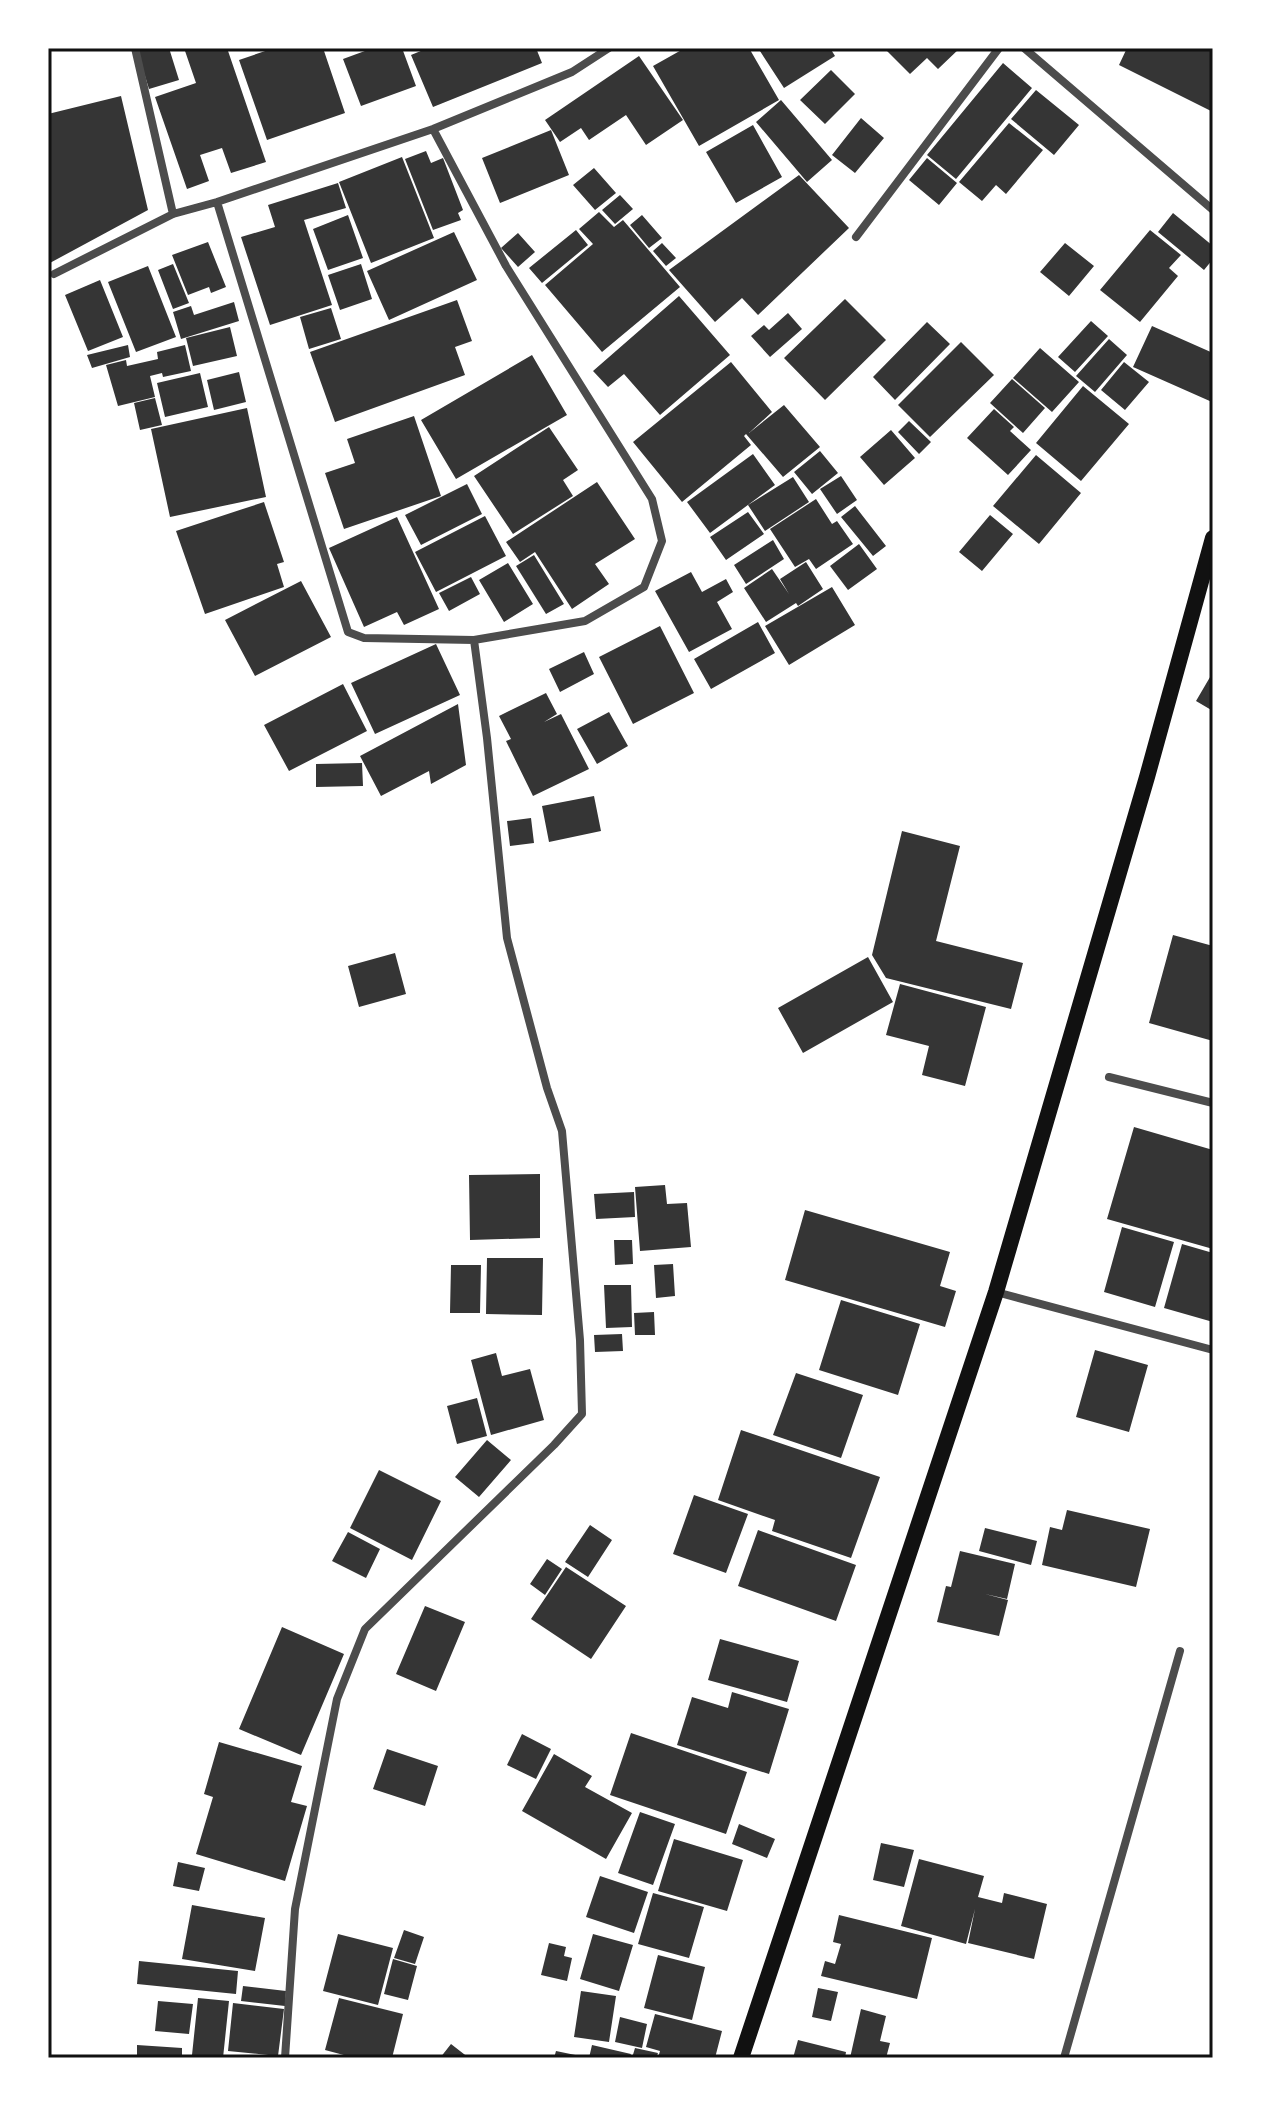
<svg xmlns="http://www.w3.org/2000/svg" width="1261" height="2106" viewBox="0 0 1261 2106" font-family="'Alegreya Sans',sans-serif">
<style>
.building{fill:#353535}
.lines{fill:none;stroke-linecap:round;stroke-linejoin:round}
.minor{stroke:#4c4c4c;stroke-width:8}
.secondary{stroke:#111;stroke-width:16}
.neatline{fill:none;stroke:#111;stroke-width:3}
</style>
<rect width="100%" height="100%" fill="#fff"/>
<path class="building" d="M145 48H169L179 80 149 89 137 50Z
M184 48H227L266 162 231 173 222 148 200 155 209 181 187 189 155 97 196 83Z
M274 48H323L345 113 267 140 239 60Z
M373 48H402L416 86 361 106 343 59Z
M428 48H536L542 63 433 107 411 55Z
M685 48H749L779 100 699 146 653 66Z
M758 48H830L835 56 784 88Z
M884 48H960L938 69 927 58 910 74Z
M1127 48H1213V112L1119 65Z
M639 56 683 120 646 145 626 115 589 140 581 128 560 142 545 120Z
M1003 63 1032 88 956 179 927 155Z
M831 70 855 94 825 124 800 100Z
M1036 90 1079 125 1054 155 1011 119Z
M121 96 148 210 48 264V114Z
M781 100 832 160 807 182 756 122Z
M861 118 884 138 855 173 832 155Z
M1009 123 1043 150 1006 194 996 185 982 201 959 182Z
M753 125 782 177 736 203 706 152Z
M551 130 569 175 500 203 482 158Z
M426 151 431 163 443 158 463 210 458 213 461 220 433 230 405 159Z
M402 157 434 238 371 263 339 182Z
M927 158 957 183 939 205 909 180Z
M594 168 616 193 595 210 573 185Z
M799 175 849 228 758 315 742 298 715 322 669 270Z
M338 183 346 208 304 220 332 305 270 325 241 237 275 227 268 205Z
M620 195 633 209 615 224 602 210Z
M599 212 614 227 623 220 680 287 602 352 545 285 593 244 579 229Z
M1173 213 1213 246V259L1204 270 1158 232Z
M348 215 363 258 328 270 313 229Z
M642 215 662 238 649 248 630 225Z
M576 230 588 245 542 283 529 268Z
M1150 230 1181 255 1169 268 1178 276 1140 322 1100 290Z
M454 232 477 280 389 320 367 271Z
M518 233 535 252 518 267 501 248Z
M208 242 226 287 211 293 209 287 188 295 172 255Z
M662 243 676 258 666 266 653 251Z
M1065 243 1094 266 1069 296 1040 272Z
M173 264 189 303 173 309 158 270Z
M361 264 372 299 340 310 328 275Z
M148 266 176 337 136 352 108 282Z
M100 280 123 337 88 351 65 295Z
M679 296 730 355 660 415 624 374 608 387 593 371Z
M845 299 886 340 825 400 784 358Z
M457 300 472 341 455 347 465 375 335 422 310 352Z
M234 302 239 321 181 339 173 312 191 306 194 315Z
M331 308 341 339 309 349 300 317Z
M788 313 802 329 770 357 751 336 764 325 769 330Z
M1091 321 1108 336 1075 372 1058 357Z
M927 322 950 344 895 400 873 377Z
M1152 326 1213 353 1212 402 1133 367Z
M230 327 237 356 193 366 186 338Z
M1109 339 1127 355 1095 392 1076 376Z
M961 342 994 375 930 437 898 405Z
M128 345 130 357 92 368 87 355Z
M185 345 191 371 163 377 162 373 150 376 155 397 118 406 106 365 126 360 127 366 158 359 157 352Z
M1040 348 1079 382 1052 412 1013 378Z
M532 355 567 415 456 479 421 420Z
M731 362 772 412 749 433 784 405 820 447 783 477 746 434 744 436 751 445 682 502 633 442Z
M1124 362 1149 382 1125 410 1101 390Z
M239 372 246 402 214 410 207 380Z
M200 373 208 407 165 417 157 383Z
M1012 379 1045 408 1023 433 990 403Z
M1083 386 1129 424 1081 481 1036 443Z
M155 398 162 425 140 430 134 403Z
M247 408 266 497 170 517 151 429Z
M994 409 1014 427 1010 431 1031 450 1008 475 967 438Z
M414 416 441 496 344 529 325 473 355 463 347 439Z
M909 421 931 442 919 454 898 432Z
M549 427 578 470 563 480 573 496 513 534 474 476Z
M891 430 915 458 884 485 860 457Z
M820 451 838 473 812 494 794 472Z
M753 454 775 485 710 533 687 502Z
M1036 455 1081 493 1039 544 993 506Z
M841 476 857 500 837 514 820 489Z
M793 477 809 502 765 531 748 505Z
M597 482 635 539 595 564 609 584 572 609 535 552 520 562 506 542Z
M467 484 482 514 421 545 405 515Z
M816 499 832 524 837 521 853 544 816 569 809 559 795 567 770 529Z
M264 502 284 562 277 564 284 587 205 614 176 531Z
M855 506 886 546 873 556 841 517Z
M748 512 764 534 726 560 710 537Z
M990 515 1013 534 982 571 959 552Z
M485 516 506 556 436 592 415 552Z
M397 517 439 609 404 625 397 612 364 627 329 548Z
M773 540 784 559 746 584 734 565Z
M859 544 877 569 848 590 830 566Z
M534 555 564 604 546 614 516 566Z
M806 562 823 589 798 606 796 603 766 622 744 588 772 569 789 594 780 579Z
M508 563 533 604 504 622 479 580Z
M691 572 702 592 726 579 733 592 717 602 732 629 689 652 655 591Z
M471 577 480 594 449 611 439 593Z
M301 581 331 637 255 676 225 620Z
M832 587 855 625 789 665 765 626Z
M758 622 775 653 711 689 694 659Z
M660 626 694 693 633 724 599 657Z
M436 644 460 695 375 734 351 683Z
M584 652 594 674 560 692 549 669Z
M1213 672V711L1196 701Z
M343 684 367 731 289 771 264 725Z
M546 693 557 714 544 722 561 714 589 769 533 796 506 741 511 739 499 716Z
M458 704 466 765 431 784 429 771 381 796 360 756Z
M609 712 628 746 597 764 577 729Z
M362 763 363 786 316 787V764Z
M594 796 601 831 549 842 542 806Z
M531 818 534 843 510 846 507 821Z
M902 831 960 846 936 941 1023 963 1011 1009 886 978 872 955Z
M1173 935 1213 946V1041L1149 1023Z
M395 953 406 994 359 1007 348 966Z
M868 957 893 1002 803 1053 778 1008Z
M900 984 986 1007 965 1086 922 1075 929 1046 886 1035Z
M1134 1127 1213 1150V1249L1107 1219Z
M540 1174V1238L470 1240 469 1175Z
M665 1185 667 1204 687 1203 691 1247 640 1251 635 1187Z
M634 1192 635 1217 596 1219 594 1194Z
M805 1210 950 1252 940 1286 956 1291 945 1327 785 1280Z
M1122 1227 1174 1242 1155 1307 1104 1292Z
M614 1240H632L633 1264 615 1265Z
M1182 1244 1213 1253V1322L1164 1308Z
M487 1258H543L542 1315 486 1314Z
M673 1264 675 1296 656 1298 654 1265Z
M451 1265H481L480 1313H450Z
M604 1285H631L632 1327 606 1328Z
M841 1300 920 1324 898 1395 819 1370Z
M654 1312 655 1335H635L634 1313Z
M622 1334 623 1351 595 1352 594 1335Z
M1095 1350 1148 1365 1129 1432 1076 1417Z
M496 1353 502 1376 530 1369 544 1420 491 1435 471 1360Z
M796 1373 863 1395 841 1458 773 1435Z
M477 1398 487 1436 457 1444 447 1406Z
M741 1430 880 1477 851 1558 772 1531 775 1520 718 1500Z
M487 1440 511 1460 479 1497 455 1477Z
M379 1470 441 1501 412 1560 350 1528Z
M694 1495 748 1514 726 1573 673 1554Z
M1067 1510 1150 1529 1136 1587 1042 1565 1050 1527 1062 1530Z
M590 1525 612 1540 588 1577 565 1562Z
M985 1528 1037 1541 1031 1565 979 1551Z
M758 1530 856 1565 836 1621 738 1586Z
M348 1532 380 1549 366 1578 332 1561Z
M960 1551 1015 1564 1007 1599 985 1594 1008 1600 999 1636 937 1622 946 1586 951 1587Z
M547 1559 562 1569 545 1595 530 1584Z
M566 1567 626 1606 591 1659 531 1619Z
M425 1606 465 1622 436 1691 396 1674Z
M282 1627 344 1654 301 1755 239 1729Z
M720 1639 799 1661 787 1702 708 1680Z
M732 1692 789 1709 769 1774 677 1745 692 1697 728 1708Z
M631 1733 747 1772 726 1834 610 1795Z
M522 1734 551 1749 536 1779 507 1765Z
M219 1742 302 1766 291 1802 307 1806 285 1881 196 1854 213 1797 204 1794Z
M387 1749 438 1766 425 1806 373 1789Z
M554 1754 592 1776 585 1787 632 1813 606 1859 522 1811Z
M640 1812 675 1824 653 1885 618 1873Z
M739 1824 775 1839 767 1858 732 1844Z
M674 1839 743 1860 727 1911 658 1891Z
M881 1843 914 1850 904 1887 873 1880Z
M919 1859 984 1876 978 1897 1002 1903 1004 1893 1047 1904 1034 1959 968 1943 975 1909 966 1944 901 1926Z
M178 1862 205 1868 199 1891 173 1886Z
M600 1876 648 1892 634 1933 586 1917Z
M653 1893 704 1907 689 1958 638 1944Z
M192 1905 265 1918 255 1971 182 1959Z
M839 1915 932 1938 917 1999 821 1976 825 1961 835 1964 841 1944 833 1942Z
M404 1930 424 1937 415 1964 394 1958Z
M338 1934 393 1948 378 2005 323 1991Z
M593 1934 633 1945 619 1991 580 1979Z
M549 1943 566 1947 564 1956 572 1958 567 1981 541 1975Z
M658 1955 705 1967 692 2020 644 2008Z
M393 1959 417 1966 408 2000 384 1994Z
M139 1961 238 1971 236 1994 137 1984Z
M243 1986 286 1991 285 2006 241 2001Z
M818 1988 838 1992 831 2021 812 2017Z
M581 1991 616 1996 609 2042 574 2037Z
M198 1998 229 2001 223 2058 192 2055Z
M339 1998 403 2014 392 2058H355L325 2050Z
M158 2001 193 2004 189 2034 155 2031Z
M233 2003 284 2009 278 2056 228 2051Z
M861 2009 886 2016 880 2041 890 2043 886 2058H850Z
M655 2014 722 2031 715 2058H658L660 2051 646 2047Z
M620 2017 647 2024 642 2048 615 2042Z
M798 2040 846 2052 845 2058H793Z
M451 2044 469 2058H440Z
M137 2045 182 2048V2058H137Z
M592 2045 631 2054 629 2058H589Z
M635 2048 658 2053 656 2058H632Z
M556 2051 585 2057 584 2058H554Z"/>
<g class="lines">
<path class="minor" d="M135 48 173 214
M1024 48 1213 210
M217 202 348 632 364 638 474 640 585 621 644 587 662 541 652 499 506 266 433 129
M856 237 999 48
M54 274 173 214 217 202 433 129 572 72 609 48
M1109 1077 1213 1103
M996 1292 1213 1350
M285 2058 295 1909 337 1699 365 1629 554 1445 582 1414 580 1340 562 1131 547 1088 507 938 487 738 474 640
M1064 2058 1180 1651"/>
<path class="secondary" d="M741 2058 996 1292 1147 777 1213 538"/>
</g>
<rect width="1261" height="2106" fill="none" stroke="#ffffff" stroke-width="100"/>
<rect x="50" y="50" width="1161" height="2006" class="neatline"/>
</svg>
